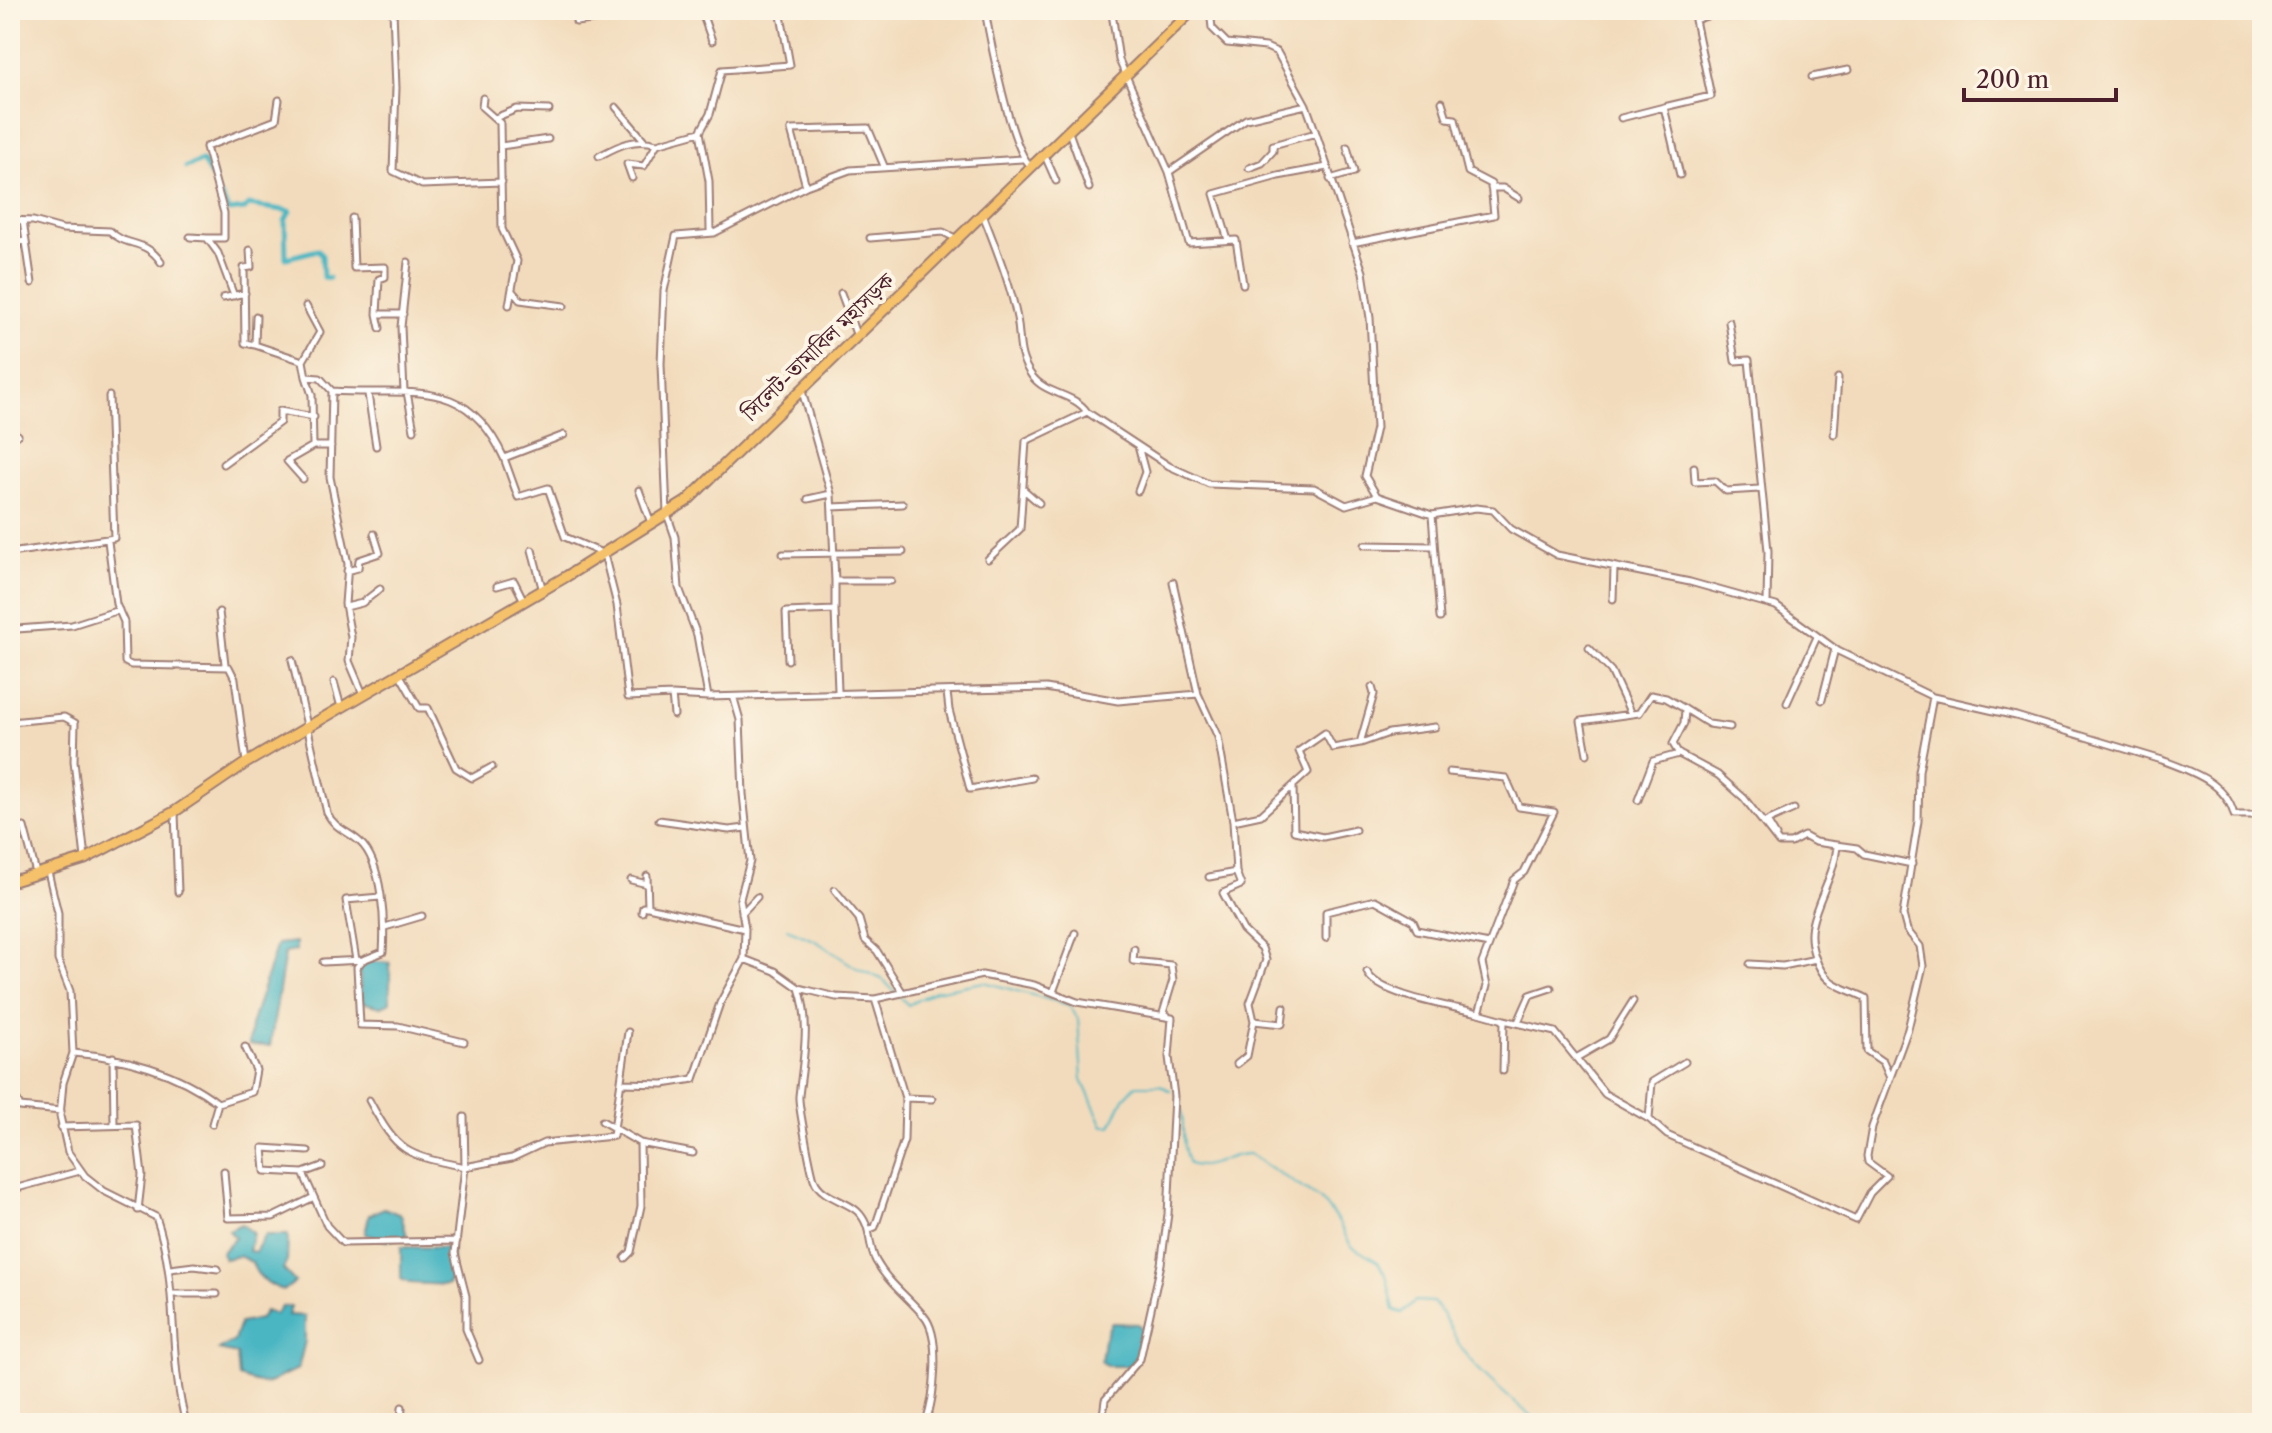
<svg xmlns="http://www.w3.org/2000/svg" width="2272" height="1433" viewBox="0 0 2272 1433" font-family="'Libre Caslon Text','Noto Serif Bengali',serif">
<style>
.water{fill:#48b6c2;stroke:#496a76;stroke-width:2}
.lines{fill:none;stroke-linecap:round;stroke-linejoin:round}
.stream{stroke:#48b6c2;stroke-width:2}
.canal{stroke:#48b6c2;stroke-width:5}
.street-casing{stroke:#9e7d74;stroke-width:9}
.highway-casing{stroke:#9e7d74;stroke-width:13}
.street{stroke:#fff;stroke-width:5}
.highway{stroke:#f5c16b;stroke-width:9}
.labels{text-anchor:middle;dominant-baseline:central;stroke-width:8;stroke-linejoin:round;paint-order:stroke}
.street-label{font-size:22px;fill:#4a1f2b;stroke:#fcf5e5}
</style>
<rect width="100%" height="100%" fill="#fcf5e5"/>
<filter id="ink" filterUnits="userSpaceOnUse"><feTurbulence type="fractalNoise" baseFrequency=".0125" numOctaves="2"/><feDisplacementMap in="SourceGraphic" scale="16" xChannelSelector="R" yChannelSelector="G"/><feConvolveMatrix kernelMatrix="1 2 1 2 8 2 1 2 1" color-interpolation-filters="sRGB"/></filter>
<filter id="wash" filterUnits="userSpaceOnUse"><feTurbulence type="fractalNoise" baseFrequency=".006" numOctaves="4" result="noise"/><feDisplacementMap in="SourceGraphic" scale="32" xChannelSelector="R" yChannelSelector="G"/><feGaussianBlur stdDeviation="1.8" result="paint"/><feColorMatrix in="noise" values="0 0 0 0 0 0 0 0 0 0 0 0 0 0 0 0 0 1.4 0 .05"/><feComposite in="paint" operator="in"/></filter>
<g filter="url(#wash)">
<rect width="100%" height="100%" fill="#f2dbbc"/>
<path class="water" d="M296 942V951L285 953 270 1046 249 1045 251 1026 277 944Z
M368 961 390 963V1002L381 1007 361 1002 359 968Z
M384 1208 401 1215 407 1236 387 1241 365 1234 369 1215Z
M241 1224 253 1233 249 1251 255 1252 265 1235H288L287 1261 283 1269 295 1282 283 1291C268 1283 257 1279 252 1262L239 1256 224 1259 221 1253 235 1238 229 1230Z
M401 1247 452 1248 453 1273 448 1285 409 1283 401 1279Z
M281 1306 291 1307 288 1315 305 1316V1341L298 1369C265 1380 278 1391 239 1377L237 1354 219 1350 234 1341 240 1323 260 1319 265 1311 275 1314Z
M1111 1323 1138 1324 1142 1329 1139 1354 1129 1366H1108L1101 1361 1104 1340Z"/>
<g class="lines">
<path class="stream" d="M787 929 816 941 858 969 882 979 908 1005 935 991 984 982 1069 1005 1078 1019 1082 1080 1103 1126H1111L1124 1098 1136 1085H1160L1171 1091
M1176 1094C1188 1116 1178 1141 1189 1164 1211 1172 1227 1153 1249 1154L1321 1200 1338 1221 1351 1246 1378 1262 1387 1278 1394 1310 1402 1313 1415 1301 1433 1302C1448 1318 1453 1337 1466 1355 1478 1371 1524 1412 1541 1423"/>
<path class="canal" d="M186 167 202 161 213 179
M221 196 229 211 245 209 248 205 290 211 285 221 286 258 318 250 322 256 323 277 329 278"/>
</g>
</g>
<g filter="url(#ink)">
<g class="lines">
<defs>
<path id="street" d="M393 10 396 88 393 171 422 185 502 182
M701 10 712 41
M780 10 790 65 722 70 710 114 700 132 709 181 710 230 714 233 806 186 850 170 1022 159
M985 10C990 39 1011 149 1030 165
M1131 10 1112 13 1119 60 1169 172 1189 243 1236 240 1243 284
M1210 10 1212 28 1227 43 1266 47 1277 52 1306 105 1316 133 1363 272 1370 318 1376 428 1365 476 1377 496
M576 22 664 10
M1812 77 1848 70
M483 98 482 107 500 123 502 229 517 261 509 305
M616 107 643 139
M495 118 517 109 549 110
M1621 118 1664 107
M1069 132 1089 188
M657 144 700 132
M501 146 548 139
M599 156C618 146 633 137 657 144L644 166 627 164 632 178
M1045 156 1056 181
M1249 168 1262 163 1273 151V145L1316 133
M1169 172 1246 119 1306 105
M1680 175 1664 107 1711 96 1695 20 1724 10
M1330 179 1354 172 1347 147
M806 186 791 130 868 128 884 166
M1491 188H1503L1519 198
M982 212C995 246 1010 282 1017 318 1021 340 1017 356 1032 376 1046 395 1074 393 1087 412L1169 466 1209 484 1314 488 1346 505 1377 496 1432 515 1476 508 1493 510 1511 529 1557 555 1690 582 1776 606 1838 651 1933 697 2016 716 2162 760C2191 771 2226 782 2234 815H2262
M352 218 354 268 385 267V277L379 279 377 314H403
M10 220 33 221 62 229 110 231C126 248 145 238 161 262
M23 221 32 283
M714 233 676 236 664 291 661 364 667 514 675 537 679 588 697 635 708 697 1046 688 1118 701 1198 694
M190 237 207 238 218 253 234 296
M207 238H224V213L206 147 276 120 279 100
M870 238 943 232 955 238
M1228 240 1214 194 1278 176 1327 167
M1352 243 1494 215 1491 184 1468 172 1455 119 1447 118 1442 102
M250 250 251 267 244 268 245 343 255 345
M10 251 18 247 19 242 25 241
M512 291 520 300 564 306
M841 293 856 334
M223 298 245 293
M377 314 380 328
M256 316 255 345 303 361 306 377
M1729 322 1735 361 1749 360 1768 551 1767 603
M303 361 320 332 306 306
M332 391 330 477 348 564 345 604 351 637 349 661 363 694
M802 391 831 494 808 499
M404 392 401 327 408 262
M407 392 414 430
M368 394 376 446
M10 433 18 435
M1834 434 1838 378
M331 446H313L312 395 306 377 320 378 332 391C410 397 465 373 504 458L564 435
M504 458 518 497 548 488 565 537 604 554 617 605 628 697 672 695
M223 464 280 422V411L314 417
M1694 467 1695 482 1715 481 1726 491 1759 489
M303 479 287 461 313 446
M639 490 651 523
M1024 490 1039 503
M1138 491 1145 472 1138 446
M831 494 835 581H891
M832 507 903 504
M1432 515 1440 618
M108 541 116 604 124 622 125 662 131 665 229 667 235 679 246 762
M1365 545 1432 546
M532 550 543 591
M10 553 114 538 109 396
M783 554 903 552
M988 559 1020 529 1026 441 1087 412
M347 571 358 568 359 560 380 553 374 534
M1173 582 1198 694 1218 737 1233 821
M497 586 514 581 524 601
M1613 599 1614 568
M346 607 362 603 380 589
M835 610 838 691
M219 612 225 664
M10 633 17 629 72 625 119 610
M1589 648 1611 671 1631 714
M292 660 327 813C335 829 348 831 360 842 383 863 385 924 383 952L363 960 323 962
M788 660 786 612 835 610V581
M400 675 419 708H428L456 768 472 778 492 767
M334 682 341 707
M947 692 949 710 970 789 1032 778
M1822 700 1835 649
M1787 703 1817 637
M674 715 672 695 708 697
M10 722 64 717 75 723 74 761 85 858
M1730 727 1709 724 1685 709 1684 723 1673 744 1679 754 1718 775 1744 798 1779 843H1791L1804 836 1815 842 1857 848 1864 854 1912 864
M1361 743 1389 733 1435 727
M1587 754 1581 721 1639 713 1651 695 1666 698 1685 709
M1449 772 1506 778 1519 807 1554 812 1524 872 1514 880 1482 963 1487 986 1479 1013 1504 1020
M1293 787 1294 831 1323 837 1355 830
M1638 800 1653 761 1679 754
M175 813 178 892
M659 820 729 830 746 828
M24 827 36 873
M1776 836 1767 821 1794 809
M1837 847C1834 876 1818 897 1812 925 1808 942 1817 973 1832 982 1842 989 1855 992 1866 998L1867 1051 1883 1062 1890 1078
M48 872 58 913V960L70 991 73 1053 63 1083 60 1116 68 1152 85 1176 104 1191 156 1217C180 1286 167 1355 186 1423
M647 876 648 907 745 929
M1209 877 1236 872
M631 880 647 884
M835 890 859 919 865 940 877 951 903 993
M642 912 643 907H648
M742 913 757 897
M385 927 422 916
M1326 938V912L1375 900 1413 921 1417 930 1489 944
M1134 949 1133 961 1171 965 1173 980 1163 1013 1167 1015
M744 959 775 971 799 988 836 997 875 999 905 1098 904 1140 875 1227 870 1229
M356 960 346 900 380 897
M363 960 357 967 360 1025 398 1026 464 1042
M1750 964 1783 966 1816 959
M1367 972C1376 995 1455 1007 1479 1013
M799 988C811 1023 803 1060 799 1096 798 1105 811 1169 814 1179 820 1197 845 1200 857 1211 873 1226 867 1245 876 1261 888 1283 909 1298 924 1316 942 1337 934 1398 926 1423
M1053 992 1075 933
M875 999 982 975 1034 985 1077 1002 1172 1018
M1254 1021 1282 1024 1284 1007
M1518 1022 1530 995 1551 988
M73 1053C124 1057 178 1072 218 1103L252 1092 256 1070 245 1047
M113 1057 114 1124
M1576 1058 1609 1039 1633 1001
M1237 1064 1247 1056 1254 1021 1250 1003 1266 960 1262 948 1243 930 1223 893 1241 885 1236 872 1233 821 1261 815 1308 772 1299 751 1325 733 1333 748 1360 743 1374 694 1372 687
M1503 1071 1504 1020 1555 1032 1605 1094 1649 1119 1667 1135 1856 1220 1870 1193 1887 1176 1868 1162 1867 1156 1872 1127 1908 1029 1923 966 1920 946 1907 930 1903 915 1918 821 1919 771 1933 697
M623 1083 663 1084 694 1079 720 1003 744 959 745 929 740 899 750 861 743 794 740 720 734 699
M10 1085 20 1107 61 1111
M905 1098 932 1099
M369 1100C398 1154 406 1155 465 1167L455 1253 466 1296V1329L479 1360
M464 1117 465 1167 512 1158 544 1143 613 1136 628 1032
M1649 1119 1652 1082 1685 1062
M602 1121 640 1143
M212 1124 218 1103
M61 1127 136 1125 142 1175 138 1210
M322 1166 303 1173 327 1226 343 1243 457 1241
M224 1171 228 1218 273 1217 312 1198
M303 1173 265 1171 263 1148 308 1151
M10 1190 80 1171
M625 1258 631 1252 641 1206 640 1143 693 1153
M170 1269 194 1266 218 1269
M174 1294H217
M401 1423 402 1407
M1102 1423 1105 1400 1140 1359 1161 1264 1168 1214 1174 1096 1169 1057 1172 1018"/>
<path id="highway" d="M10 882 85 859 174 812 246 763 567 576 687 501 1193 10"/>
</defs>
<use href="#street" class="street-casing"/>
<use href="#highway" class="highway-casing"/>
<use href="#street" class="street"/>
<use href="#highway" class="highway"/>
</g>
</g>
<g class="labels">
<g class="street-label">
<text transform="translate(818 347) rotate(-44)">সিলেট-তামাবিল মহাসড়ক</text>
</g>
</g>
<rect width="2272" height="1433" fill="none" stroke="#fcf5e5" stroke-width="40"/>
<path d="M1964 88v12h152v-12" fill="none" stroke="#4a1f2b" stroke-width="4"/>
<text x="1976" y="88" font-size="24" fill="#4a1f2b" stroke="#fcf5e5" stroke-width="6" paint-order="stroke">200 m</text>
</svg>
